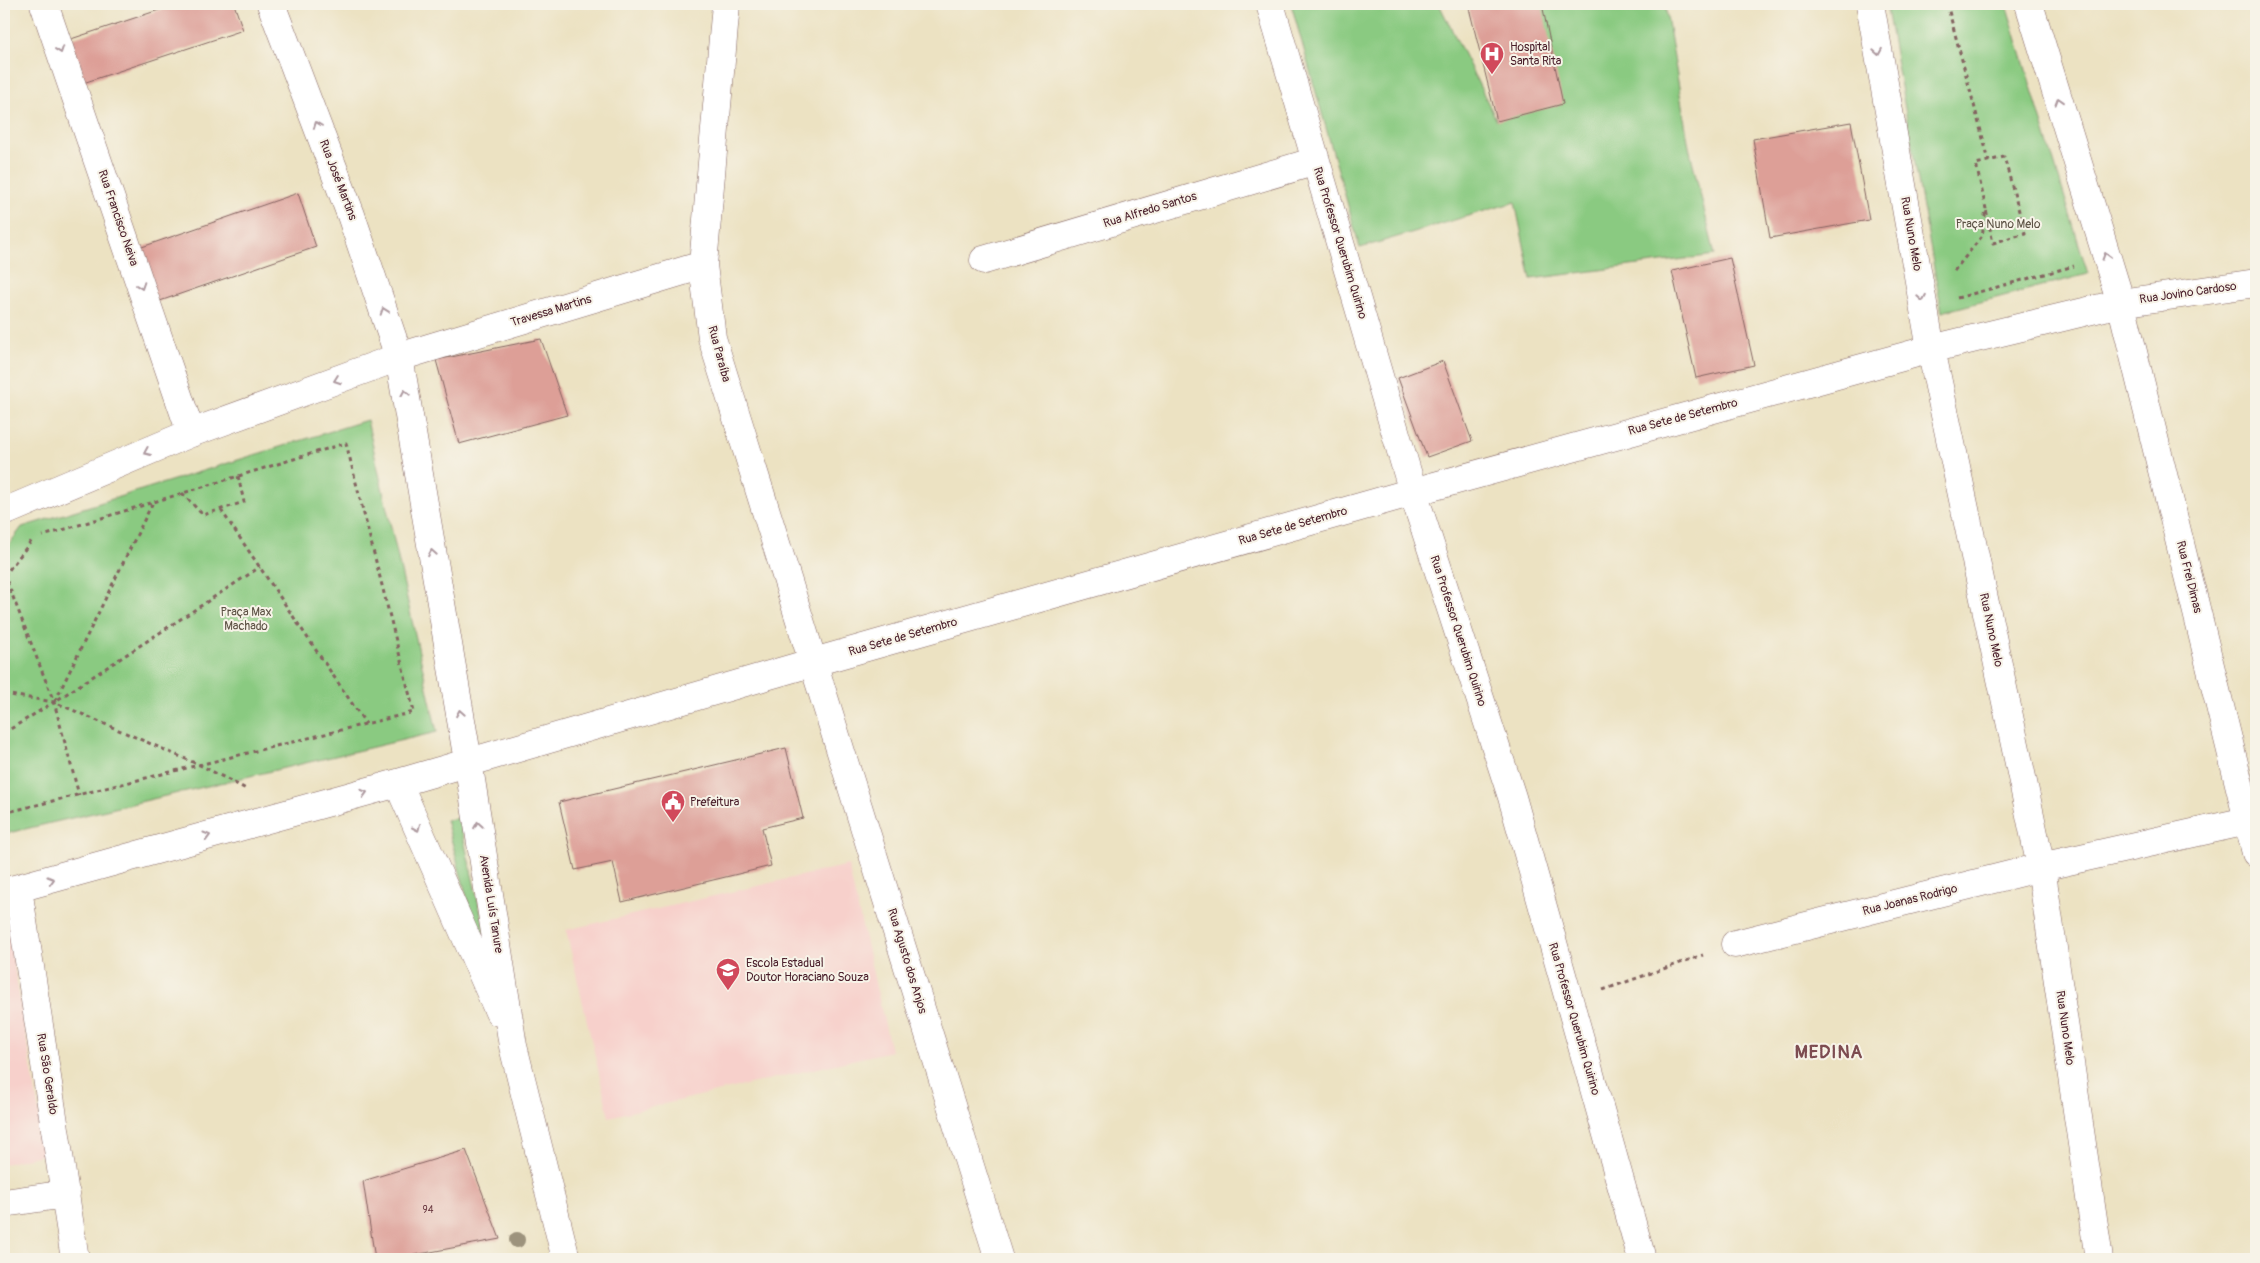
<svg xmlns="http://www.w3.org/2000/svg" width="2260" height="1263" viewBox="0 0 2260 1263" font-family="Pangolin,sans-serif">
<style>
.built{fill:#f7d0cb}
.green{fill:#8aca81;stroke:#6a7456}
.building{fill:#dd9f97}
.lines{fill:none;stroke-linecap:round;stroke-linejoin:round}
.minor-casing{stroke:#836360;stroke-width:29}
.path{stroke:#836360;stroke-width:3;stroke-dasharray:4 4;stroke-linecap:butt}
.minor{stroke:#fff;stroke-width:28}
.tree{fill:#9d937d}
.oneway{stroke:#ae9aa0}
.labels{text-anchor:middle;dominant-baseline:central;stroke-width:4;stroke-linejoin:round;paint-order:stroke}
.number-label{font-size:10px;fill:#6f3f46}
.poi-label{font-size:12px;fill:#4a1f2b;stroke:#f7f3e8;text-anchor:start}
.street-label{font-size:12px;fill:#4a1f2b;stroke:#f7f3e8}
.park-label{font-size:12px;fill:#5d5245;stroke:#f7f3e8}
.district-label{font-size:18px;font-weight:bold;letter-spacing:1px;fill:#7d4c51;stroke:#f7f3e8}
</style>
<rect width="100%" height="100%" fill="#f7f3e8"/>
<filter id="ink" filterUnits="userSpaceOnUse"><feTurbulence type="fractalNoise" baseFrequency=".02" numOctaves="2"/><feDisplacementMap in="SourceGraphic" scale="10" xChannelSelector="R" yChannelSelector="G"/><feConvolveMatrix kernelMatrix="1 2 1 2 8 2 1 2 1" color-interpolation-filters="sRGB"/></filter>
<filter id="wash" filterUnits="userSpaceOnUse"><feTurbulence type="fractalNoise" baseFrequency=".0096" numOctaves="4" result="noise"/><feDisplacementMap in="SourceGraphic" scale="20" xChannelSelector="R" yChannelSelector="G"/><feGaussianBlur stdDeviation="1.12" result="paint"/><feColorMatrix in="noise" values="0 0 0 0 0 0 0 0 0 0 0 0 0 0 0 0 0 1.4 0 .05"/><feComposite in="paint" operator="in"/></filter>
<g filter="url(#wash)">
<rect width="100%" height="100%" fill="#ece2c2"/>
<path class="built" d="M848 865 891 1051 609 1117 566 930Z
M4 918H6L46 1154 4 1164Z"/>
<path class="green" d="M1291 4H1439L1497 121 1542 5 1665 4 1689 147 1715 255 1531 279 1515 202 1360 248Z
M1886 4H2006L2088 274 1942 312Z
M367 420 437 732 4 834V551L22 527Z
M459 818 489 949H481L446 820Z"/>
<g id="blocks">
<path class="building" d="M177 4H234L243 30 77 85 62 42Z
M1468 4H1542L1563 104 1497 121Z
M1851 122 1869 220 1770 238 1753 139Z
M298 193 316 247 157 302 139 248Z
M1730 258 1754 365 1696 378 1672 271Z
M541 339 567 415 459 444 436 360Z
M1443 361 1472 441 1427 457 1398 378Z
M786 748 803 818 762 828 771 866 622 902 613 862 575 870 559 802Z
M466 1150 500 1239 393 1259H375L363 1181Z"/>
</g>
</g>
<g filter="url(#ink)">
<use href="#blocks" fill-opacity="0" stroke="#836360" stroke-width="1"/>
<g class="lines">
<defs>
<path id="minor" d="M44 4 191 433
M271 4 351 215 399 357 468 761 513 1046 566 1259
M726 4 703 265 712 338 999 1259
M1270 4 1413 492 1512 797 1642 1259
M1870 4 1931 349 2041 867 2099 1259
M2029 4 2121 303 2256 853
M984 260 1316 161
M4 512 191 433 399 357 703 265
M398 783 499 1012
M18 889 75 1259
M4 892 398 783 814 662 1413 492 1931 349 2121 303 2256 283
M1735 944 2041 867 2256 819
M4 1203 66 1194"/>
</defs>
<use href="#minor" class="minor-casing"/>
<path class="path" d="M1947 4 1989 161
M1954 271 1982 236 1986 209 1976 164 2004 157 2025 233 1993 243 1986 209
M1957 298 2074 266
M182 493 203 515 244 502 238 476
M221 510 366 724
M4 574 54 702 79 795
M4 576 33 539
M4 694 54 702 202 766 246 789
M55 701 153 502
M4 733 54 702 260 567
M4 813 414 712 346 443 43 536
M1603 990 1703 955"/>
<use href="#minor" class="minor"/>
</g>
<circle class="tree" cx="517" cy="1240" r="8"/>
<defs><path id="oneway-chevron" d="M-2-3.5L2.5 0L-2 3.5" fill="none" stroke-width="1.6" stroke-linecap="round" stroke-linejoin="round" transform="scale(1.25)"/></defs>
<g class="oneway">
<use href="#oneway-chevron" transform="translate(60 50) rotate(71)"/>
<use href="#oneway-chevron" transform="translate(1878 52) rotate(80)"/>
<use href="#oneway-chevron" transform="translate(2059 101) rotate(-107)"/>
<use href="#oneway-chevron" transform="translate(317 125) rotate(-111)"/>
<use href="#oneway-chevron" transform="translate(2106 256) rotate(-107)"/>
<use href="#oneway-chevron" transform="translate(141 286) rotate(71)"/>
<use href="#oneway-chevron" transform="translate(1922 298) rotate(80)"/>
<use href="#oneway-chevron" transform="translate(384 311) rotate(-109)"/>
<use href="#oneway-chevron" transform="translate(337 380) rotate(160)"/>
<use href="#oneway-chevron" transform="translate(405 393) rotate(-100)"/>
<use href="#oneway-chevron" transform="translate(147 452) rotate(157)"/>
<use href="#oneway-chevron" transform="translate(432 553) rotate(-100)"/>
<use href="#oneway-chevron" transform="translate(460 713) rotate(-100)"/>
<use href="#oneway-chevron" transform="translate(364 793) rotate(-16)"/>
<use href="#oneway-chevron" transform="translate(478 825) rotate(-99)"/>
<use href="#oneway-chevron" transform="translate(417 828) rotate(66)"/>
<use href="#oneway-chevron" transform="translate(207 836) rotate(-16)"/>
<use href="#oneway-chevron" transform="translate(51 880) rotate(-16)"/>
</g>
</g>
<defs>
<symbol id="hospital-pin" viewBox="-11 -11 22 30"><path d="M0 17L-7.5 6A9.5 9.5 0 1 1 7.5 6Z" fill="#d1495b" stroke="#f7f3e8"/><path d="M-5-5h3v3.5h4V-5h3V5h-3V1.5h-4V5h-3Z" fill="#fff"/></symbol>
<symbol id="civic-pin" viewBox="-11 -11 22 30"><path d="M0 17L-7.5 6A9.5 9.5 0 1 1 7.5 6Z" fill="#d1495b" stroke="#f7f3e8"/><path d="M-.6-6.5H3V-4.5H.6V-3L4-1V1h2V6H-6V1h2V-1L-.6-3ZM-1.2 2.5V6h2.4V2.5Z" fill="#fff"/></symbol>
<symbol id="school-pin" viewBox="-11 -11 22 30"><path d="M0 17L-7.5 6A9.5 9.5 0 1 1 7.5 6Z" fill="#d1495b" stroke="#f7f3e8"/><path d="M0-5L7-2L0 1L-7-2ZM-4 1L0 2.5L4 1V4Q0 6-4 4Z" fill="#fff"/></symbol>
</defs>
<g fill-rule="evenodd">
<use href="#hospital-pin" x="1478" y="40" width="28" height="38"/>
<use href="#civic-pin" x="659" y="788" width="28" height="38"/>
<use href="#school-pin" x="714" y="956" width="28" height="38"/>
</g>
<g class="labels">
<g class="number-label">
<text x="428" y="1210">94</text>
</g>
<g class="poi-label">
<text x="1510" y="47">Hospital<tspan x="1510" dy="14">Santa Rita</tspan></text>
<text x="690" y="802">Prefeitura</text>
<text x="746" y="963">Escola Estadual<tspan x="746" dy="14">Doutor Horaciano Souza</tspan></text>
</g>
<g class="street-label">
<text transform="translate(338 180) rotate(69)">Rua José Martins</text>
<text transform="translate(1150 210) rotate(-17)">Rua Alfredo Santos</text>
<text transform="translate(118 218) rotate(71)">Rua Francisco Neiva</text>
<text transform="translate(1911 234) rotate(80)">Rua Nuno Melo</text>
<text transform="translate(1340 243) rotate(73)">Rua Professor Querubim Quirino</text>
<text transform="translate(2188 293) rotate(-8)">Rua Jovino Cardoso</text>
<text transform="translate(551 311) rotate(-17)">Travessa Martins</text>
<text transform="translate(719 354) rotate(75)">Rua Paraíba</text>
<text transform="translate(1683 417) rotate(-15)">Rua Sete de Setembro</text>
<text transform="translate(1293 526) rotate(-16)">Rua Sete de Setembro</text>
<text transform="translate(2189 577) rotate(76)">Rua Frei Dimas</text>
<text transform="translate(1991 630) rotate(78)">Rua Nuno Melo</text>
<text transform="translate(1458 631) rotate(72)">Rua Professor Querubim Quirino</text>
<text transform="translate(903 637) rotate(-16)">Rua Sete de Setembro</text>
<text transform="translate(1910 900) rotate(-14)">Rua Joanas Rodrigo</text>
<text transform="translate(491 904) rotate(81)">Avenida Luís Tanure</text>
<text transform="translate(907 961) rotate(73)">Rua Agusto dos Anjos</text>
<text transform="translate(1574 1019) rotate(74)">Rua Professor Querubim Quirino</text>
<text transform="translate(2065 1028) rotate(82)">Rua Nuno Melo</text>
<text transform="translate(47 1074) rotate(81)">Rua São Geraldo</text>
</g>
<g class="park-label">
<text x="1998" y="224">Praça Nuno Melo</text>
<text x="246" y="612">Praça Max<tspan x="246" dy="14">Machado</tspan></text>
</g>
<g class="district-label">
<text x="1829" y="1052">MEDINA</text>
</g>
</g>
<rect width="2260" height="1263" fill="none" stroke="#f7f3e8" stroke-width="20"/>
</svg>
